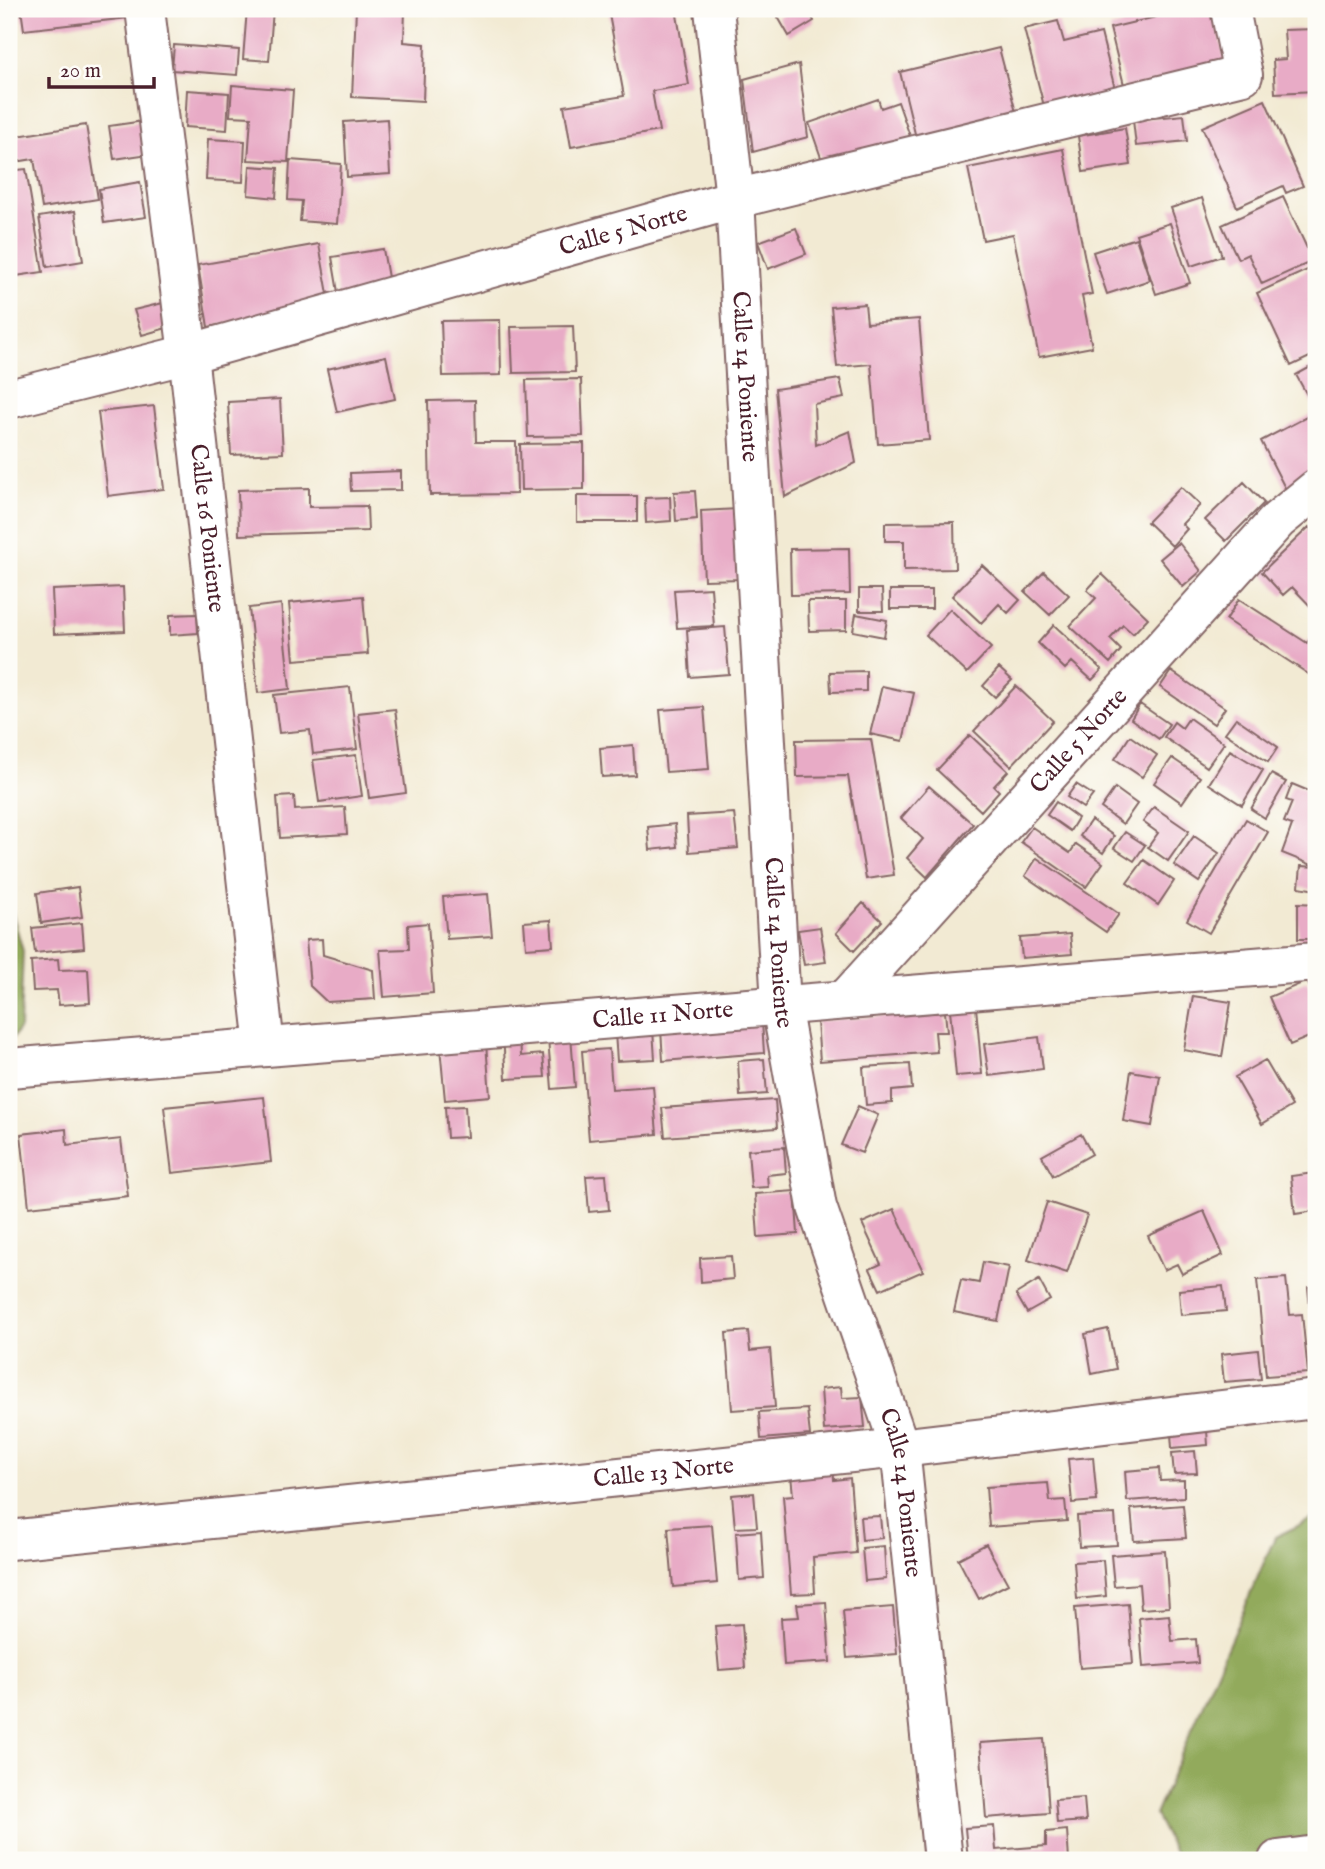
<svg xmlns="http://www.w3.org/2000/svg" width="1325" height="1869" viewBox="0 0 1325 1869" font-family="'IM FELL English',serif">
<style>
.forest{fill:#92aa5c;stroke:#6e6444;stroke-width:2}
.building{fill:#e8abc6}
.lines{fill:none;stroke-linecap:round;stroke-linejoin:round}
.minor-casing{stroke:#856666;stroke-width:42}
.minor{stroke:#fff;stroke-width:38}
.labels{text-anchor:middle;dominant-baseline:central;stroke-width:6;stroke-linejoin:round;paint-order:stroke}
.street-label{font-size:24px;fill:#4a1f2b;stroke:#fdfcf7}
</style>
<rect width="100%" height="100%" fill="#fdfcf7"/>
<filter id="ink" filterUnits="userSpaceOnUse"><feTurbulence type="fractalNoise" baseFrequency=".0143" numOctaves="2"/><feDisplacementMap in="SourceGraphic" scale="14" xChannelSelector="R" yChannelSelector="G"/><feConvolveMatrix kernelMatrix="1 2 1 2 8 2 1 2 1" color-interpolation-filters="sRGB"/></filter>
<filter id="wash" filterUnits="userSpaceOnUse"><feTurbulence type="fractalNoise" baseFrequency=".00686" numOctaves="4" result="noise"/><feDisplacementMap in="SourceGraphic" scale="28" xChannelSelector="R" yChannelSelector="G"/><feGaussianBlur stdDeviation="1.57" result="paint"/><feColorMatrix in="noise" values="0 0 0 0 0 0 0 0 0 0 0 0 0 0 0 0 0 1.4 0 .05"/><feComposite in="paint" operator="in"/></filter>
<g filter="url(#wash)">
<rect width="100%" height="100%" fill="#f2ead3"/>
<path class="forest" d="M9 901 23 951 20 1028 9 1043Z
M1316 1517V1860H1178L1155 1815 1275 1537Z"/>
<g id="blocks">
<path class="building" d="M21 9H127L128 18 24 30Z
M247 9H273L269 61 243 59Z
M356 9H405L404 42 425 44 423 101 352 97Z
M608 9H676L689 85 652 91 659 131 571 147 564 106 624 96Z
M792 9H807L814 21 789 36 778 17Z
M1154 9H1213L1226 64 1125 89 1110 28 1156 17Z
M1058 21 1064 42 1101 33 1116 93 1045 110 1024 29Z
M1316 29V91L1275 93 1273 60 1286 59 1284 30Z
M174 45 239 50 237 75 172 70Z
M999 48 1018 120 918 146 900 72Z
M799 64 808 137 753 152 744 79Z
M232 85 293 90 288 162 248 160 251 117 230 116Z
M187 90 229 93 227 130 185 127Z
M878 99 881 108 898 102 911 139 825 169 809 123Z
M1265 100 1303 186 1286 193 1283 186 1237 207 1202 127Z
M1184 115 1187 141 1136 146 1133 120Z
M387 119 390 174 347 177 344 122Z
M144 121 149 154 114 159 109 126Z
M86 125 98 199 42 208 34 159 15 162 11 137Z
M1125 128 1131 165 1083 172 1078 136Z
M208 139 245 141 243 182 206 180Z
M1063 149 1092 294 1082 296 1092 347 1039 357 1013 234 983 240 968 168Z
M290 160 341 164 337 224 300 221 302 201 288 200Z
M250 166 278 168 276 198 248 195Z
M26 169 43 272 9 277V171Z
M140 182 146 217 104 223 99 189Z
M1283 197 1313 261 1262 284 1248 254 1238 259 1222 225Z
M1202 198 1222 256 1191 266 1171 208Z
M75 211 83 261 47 267 39 217Z
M1170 223 1190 283 1156 294 1136 234Z
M796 228 806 254 768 269 758 242Z
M1136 238 1150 280 1107 294 1093 252Z
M319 244 330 305 208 327 198 265Z
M383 249 391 295 340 304 332 257Z
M1316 266V354L1291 366 1257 293Z
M163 303 170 327 142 335 134 310Z
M865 304 867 323 919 319 929 440 878 444 871 364 837 367 831 307Z
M500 320 501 375 443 376 441 321Z
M573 326 575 372 513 373 511 327Z
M386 356 395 399 337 412 327 369Z
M1316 364V402L1312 404 1296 375Z
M581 379 583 436 528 437 526 380Z
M840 379 844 398 814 404 816 445 850 431 856 463 785 497 775 389Z
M280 399 283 453 231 455 228 402Z
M475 400 476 442H516L517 494 430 495 428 401Z
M154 406 164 489 108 496 98 412Z
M1316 412V468L1286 490 1261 441Z
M584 443V489L521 490 520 444Z
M401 471V490L351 491 350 473Z
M1244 482 1264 503 1226 541 1205 520Z
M1181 487 1200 505 1182 524 1187 529 1172 546 1147 522Z
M309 488V507L367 506 368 531 239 535 238 490Z
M695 491 697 519 676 521 674 492Z
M577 496H637V522H577Z
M670 497 671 521 646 523 645 498Z
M738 509 742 579 704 580 701 511Z
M954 522 955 569 904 570V541H885V523Z
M1309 527 1316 534V612L1292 587 1283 595 1262 572Z
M1179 543 1201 571 1183 587 1160 559Z
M849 548 850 594 791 595 790 549Z
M982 565 1020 600 1008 613 999 604 981 623 952 596Z
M1044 572 1069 595 1050 615 1025 592Z
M1102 574 1148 618 1133 634 1123 625 1110 639 1121 650 1110 663 1070 626 1096 598 1087 590Z
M123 587 125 631 54 634 52 590Z
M711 588 714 626 677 628 674 590Z
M859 589H882L883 611H859Z
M890 590H932V609H890Z
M363 596 368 654 294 660 289 603Z
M1239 599 1307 643 1314 633 1316 635V679L1226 620Z
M808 601H846V630L809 631Z
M281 604 290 689 258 693 249 608Z
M950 609 991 648 967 673 926 635Z
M197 614 198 633 170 635V615Z
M856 614 887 620 884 637 853 631Z
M1054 625 1102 670 1092 680 1072 662 1065 669 1038 643Z
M725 627 729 674 690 677 687 630Z
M999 668 1012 680 995 697 983 686Z
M866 671V691L831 692 830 672Z
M1171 671 1225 708 1214 724 1160 687Z
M882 686 914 693 903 741 870 734Z
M1016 686 1053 721 1011 766 974 731Z
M350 687 357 749 313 754 310 730 279 733 274 695Z
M1140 704 1169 724 1159 739 1131 719Z
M704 707 709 769 666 772 660 710Z
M395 709 406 793 369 798 358 713Z
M1189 718 1224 743 1207 767 1164 737 1174 722 1182 728Z
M1236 718 1278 747 1268 762 1225 733Z
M970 735 1008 771 994 786 999 791 981 811 937 770Z
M1130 736 1157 755 1142 777 1115 759Z
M871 739 894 875 866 879 848 776 797 777 796 740Z
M633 745 635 775 602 777 600 748Z
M1230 750 1263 770 1242 805 1209 784Z
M356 755 362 796 319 802 313 760Z
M1172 758 1200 777 1182 803 1154 783Z
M1271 774 1286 782 1265 818 1251 809Z
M1076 784 1093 795 1083 808 1067 797Z
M1292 784 1316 794V855L1312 865 1282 853 1292 825 1284 822 1292 802 1286 800Z
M929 786 973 824 927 877 907 858 923 839 901 818Z
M1115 788 1137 804 1123 824 1101 808Z
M294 796 295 810 345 807 347 834 280 838 277 797Z
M1056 802 1078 818 1070 831 1047 815Z
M1154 807 1189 831 1168 861 1148 847 1158 833 1143 822Z
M734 813 738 848 689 852 687 816Z
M1246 819 1268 832 1209 933 1187 920Z
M1091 820 1114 836 1103 853 1080 836Z
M675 824 677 847 650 850 648 827Z
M1032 827 1070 853 1076 844 1103 863 1086 887 1021 842Z
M1125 832 1145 845 1134 861 1114 848Z
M1194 836 1219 853 1199 882 1174 865Z
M1037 858 1119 914 1106 932 1025 876Z
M1144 860 1174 881 1158 905 1127 883Z
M1301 866 1316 867V890L1299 887Z
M78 887 82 917 41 923 37 893Z
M488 894 492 936 447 939 443 897Z
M863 903 882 921 854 951 836 933Z
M1298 903 1316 904V939H1298Z
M551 920 553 946 526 948 524 922Z
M82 923 84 948 35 953 32 928Z
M428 923 433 993 384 997 380 950 409 949 408 925Z
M820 927 826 962 804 965 798 930Z
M1070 934 1072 954 1022 958 1020 938Z
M322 939 323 955 373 970 375 999 327 1002 310 986 306 940Z
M58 959 59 970 88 969 90 1003 59 1005 57 990 33 991 31 961Z
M1307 981 1316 1001V1034L1290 1045 1269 997Z
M1193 996 1231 1002 1222 1057 1184 1050Z
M976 1007 982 1074 956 1076 950 1009Z
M945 1012 947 1032H935L937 1052 820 1061 817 1021Z
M762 1022 764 1053 663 1061 661 1029Z
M653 1030 655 1059 617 1061 615 1033Z
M520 1035 521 1056 543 1054 545 1077 506 1079 503 1036Z
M571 1036 575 1087 552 1089 548 1038Z
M1039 1037 1043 1069 989 1076 984 1044Z
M486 1043 490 1096 445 1100 440 1047Z
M609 1049 612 1089 653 1086 657 1134 589 1140 582 1051Z
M764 1059 767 1094 740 1096 738 1061Z
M1265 1060 1292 1106 1262 1124 1235 1077Z
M910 1064 912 1089 892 1091V1103L866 1105 863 1067Z
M1131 1071 1160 1076 1152 1126 1123 1121Z
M264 1097 271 1162 172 1173 164 1107Z
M775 1100 777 1128 665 1137 662 1108Z
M465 1106 467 1137 447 1138 445 1107Z
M858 1106 878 1115 862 1153 841 1145Z
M66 1129 67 1145 121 1139 128 1196 29 1207 21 1134Z
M1081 1134 1092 1154 1053 1176 1042 1156Z
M784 1147 786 1173 767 1175 768 1187 751 1188 748 1150Z
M1315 1173 1316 1211 1295 1214 1291 1176Z
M606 1175 609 1210 589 1212 586 1176Z
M795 1191 798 1234 758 1237 755 1194Z
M1047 1202 1087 1215 1067 1273 1028 1260Z
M894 1209 923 1271 880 1290 870 1269 881 1264 862 1223Z
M1204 1211 1223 1255 1182 1274 1177 1264 1164 1270 1148 1236Z
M731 1256 733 1279 701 1282 700 1258Z
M983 1262 1009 1267 998 1321 954 1312 961 1280 979 1283Z
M1286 1278 1290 1315 1302 1314 1308 1373 1266 1376 1257 1280Z
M1039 1280 1050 1300 1027 1313 1016 1294Z
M1223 1286 1226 1311 1181 1315 1179 1290Z
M1316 1286V1352H1314L1308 1287Z
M1108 1329 1116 1369 1092 1374 1085 1334Z
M748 1331 750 1351 770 1349 775 1407 732 1410 726 1333Z
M1258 1350 1261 1379 1224 1382 1221 1354Z
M841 1387 842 1398 862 1397 865 1427 824 1430 821 1389Z
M807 1409 810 1435 761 1439 759 1412Z
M1206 1416 1208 1445 1172 1448 1170 1419Z
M1195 1451 1197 1473 1174 1474 1172 1453Z
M1093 1457 1097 1501 1072 1503 1068 1459Z
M833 1462 834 1480 850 1478 856 1553 813 1557 815 1593 791 1594 783 1496 793 1495 790 1465Z
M1159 1468 1160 1481 1184 1480V1497L1127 1501 1125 1471Z
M1048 1483 1050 1501 1065 1500 1067 1521 989 1527 986 1487Z
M754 1493 757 1527 735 1528 732 1495Z
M1183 1505 1186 1538 1134 1541 1131 1509Z
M1115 1514 1117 1545 1079 1547 1077 1516Z
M880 1516 882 1538 862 1540 860 1517Z
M712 1525 717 1583 673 1587 668 1528Z
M761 1531 764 1578 739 1580 736 1533Z
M986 1544 1008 1584 979 1599 958 1559Z
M884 1546 886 1579 865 1581 862 1548Z
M1165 1551 1169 1607 1141 1609 1139 1584 1114 1586 1111 1555Z
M1103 1560 1106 1596 1077 1599 1074 1562Z
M826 1602 830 1662 784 1665 781 1618 799 1617 797 1604Z
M1128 1604 1133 1664 1080 1668 1075 1608Z
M893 1607 897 1654 847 1658 843 1611Z
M1169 1615 1172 1641 1196 1639 1198 1663 1143 1667 1139 1618Z
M742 1624 745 1668 719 1670 715 1626Z
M1044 1739 1049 1813 986 1818 980 1743Z
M1084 1798 1086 1821 1057 1823 1055 1800Z
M994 1826 996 1850 1046 1846V1832L1067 1830 1069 1860H968L965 1828Z"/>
</g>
</g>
<g filter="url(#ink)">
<use href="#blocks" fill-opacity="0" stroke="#856666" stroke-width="2"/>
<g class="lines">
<defs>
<g id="minor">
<path id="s1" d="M145 9 188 354 265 1047"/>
<path id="s2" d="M714 9 735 199 781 1005 817 1207 900 1448 943 1860"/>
<path id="s3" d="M9 399 188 354 735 199 1243 75 1230 9"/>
<path id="s4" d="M847 998 1278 520 1316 489"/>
<path id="s5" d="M9 1068 1316 962"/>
<path id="s6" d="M9 1540 900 1448 1316 1399"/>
<path d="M1278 1860 1316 1855"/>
</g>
</defs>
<use href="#minor" class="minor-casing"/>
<use href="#minor" class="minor"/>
</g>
</g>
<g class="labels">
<g class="street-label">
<text stroke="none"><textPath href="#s3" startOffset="637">Calle 5 Norte</textPath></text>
<text stroke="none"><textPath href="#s2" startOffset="369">Calle 14 Poniente</textPath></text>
<text stroke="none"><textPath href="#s1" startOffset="523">Calle 16 Poniente</textPath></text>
<text stroke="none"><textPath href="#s4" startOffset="346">Calle 5 Norte</textPath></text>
<text stroke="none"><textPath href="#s2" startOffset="936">Calle 14 Poniente</textPath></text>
<text stroke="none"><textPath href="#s5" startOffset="656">Calle 11 Norte</textPath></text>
<text stroke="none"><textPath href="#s6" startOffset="658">Calle 13 Norte</textPath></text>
<text stroke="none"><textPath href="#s2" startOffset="1503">Calle 14 Poniente</textPath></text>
</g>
</g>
<rect width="1325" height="1869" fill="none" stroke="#fdfcf7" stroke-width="35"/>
<path d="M49 77v10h105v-10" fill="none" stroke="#4a1f2b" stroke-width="3.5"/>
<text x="60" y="77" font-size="21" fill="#4a1f2b" stroke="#fdfcf7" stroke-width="5" paint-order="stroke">20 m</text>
</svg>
